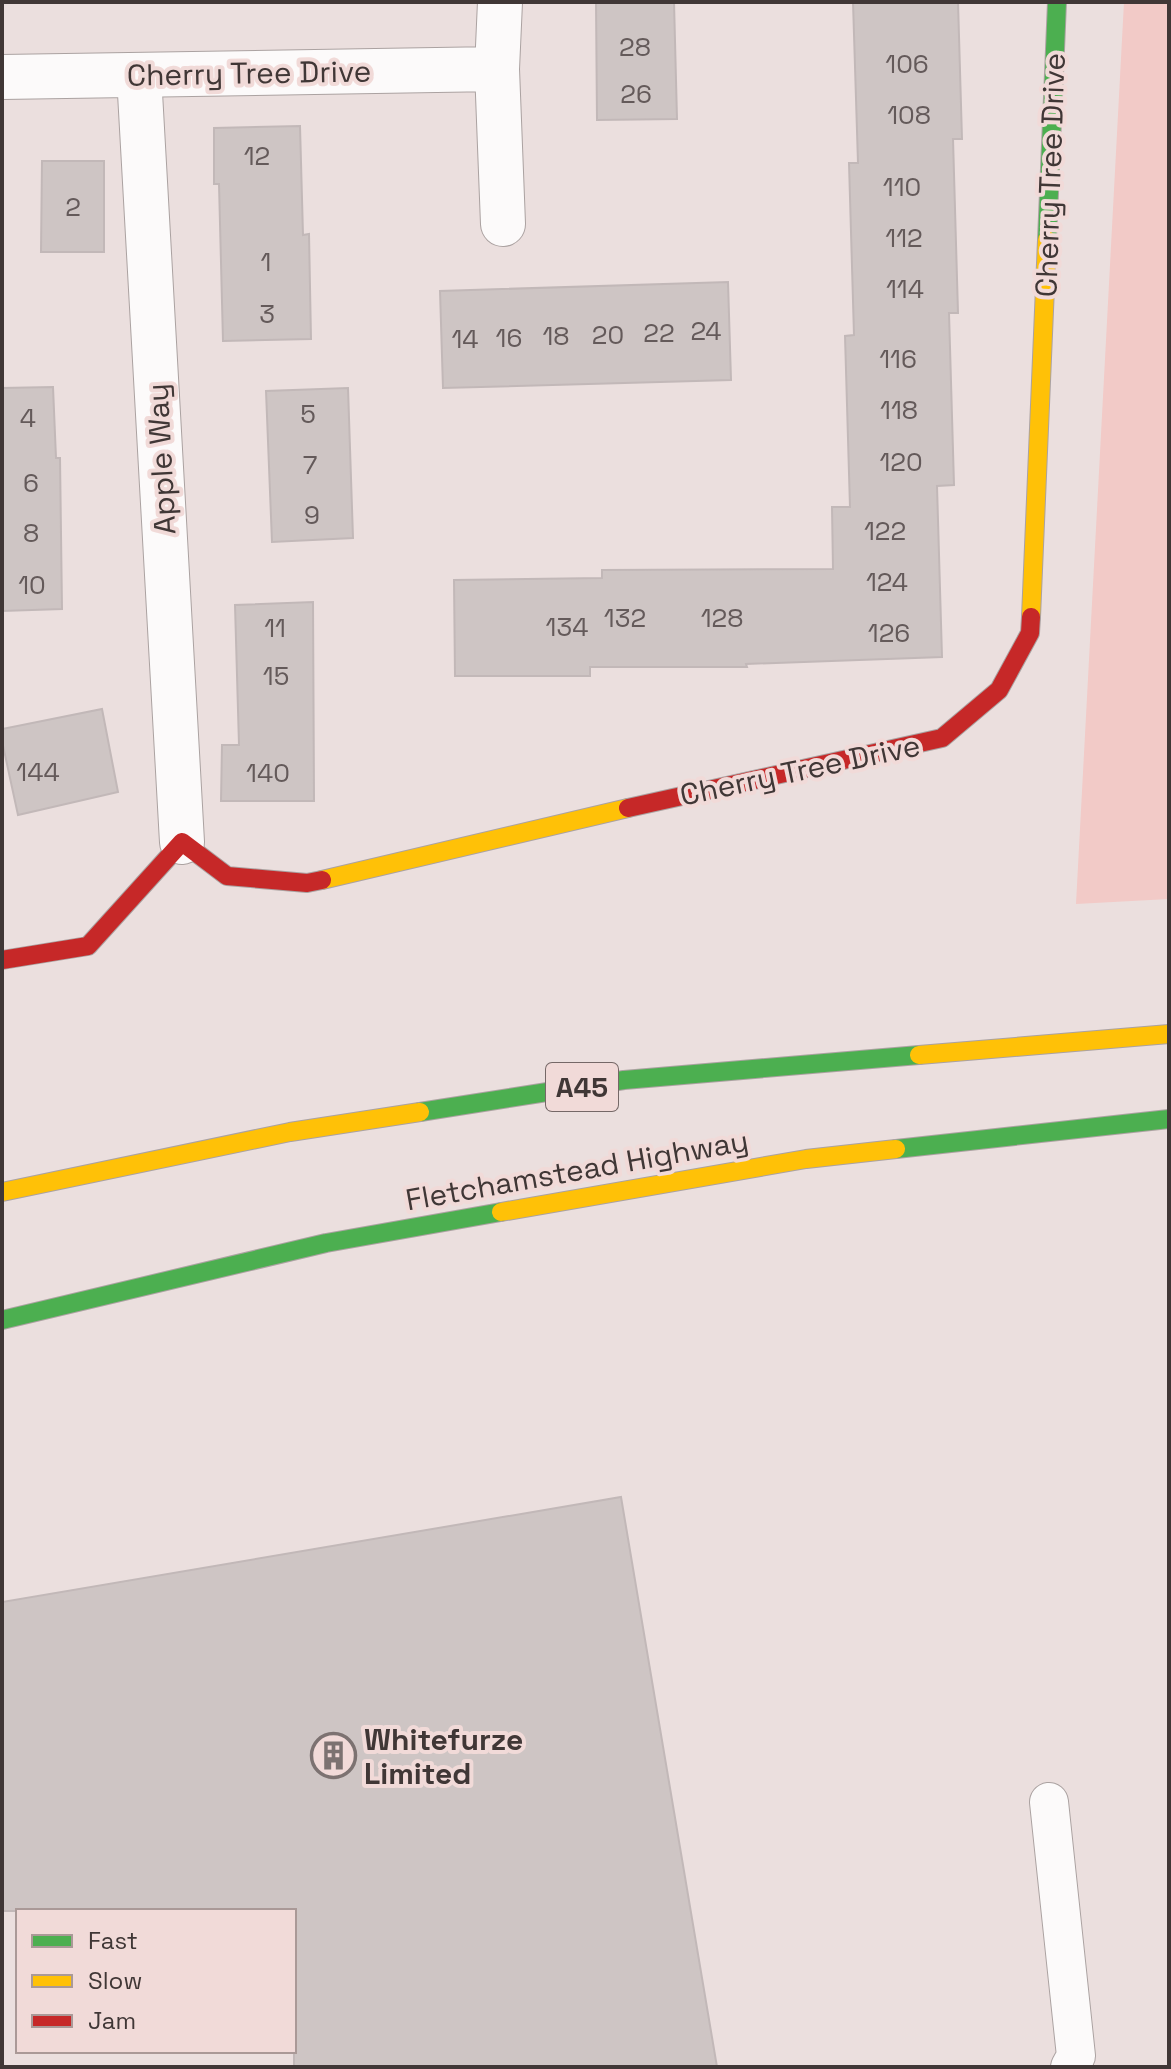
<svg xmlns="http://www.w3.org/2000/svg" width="1171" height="2069" viewBox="0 0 1171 2069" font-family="'Space Grotesk',sans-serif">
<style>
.green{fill:#f2cac7}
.building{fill:#cec5c4;stroke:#c2b8b8;stroke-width:2}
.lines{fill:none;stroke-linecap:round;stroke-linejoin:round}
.lane-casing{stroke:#aba2a1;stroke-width:40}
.street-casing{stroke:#aba2a1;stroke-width:46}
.fast-casing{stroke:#aba2a1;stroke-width:20}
.slow-casing{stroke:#aba2a1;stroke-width:20}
.jam-casing{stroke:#aba2a1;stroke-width:20}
.lane{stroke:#fcfafa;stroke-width:38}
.street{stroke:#fcfafa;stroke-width:44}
.fast{stroke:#4caf50;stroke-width:18}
.slow{stroke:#ffc107;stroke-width:18}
.jam{stroke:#c62828;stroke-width:18}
.labels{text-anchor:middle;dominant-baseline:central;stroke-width:8;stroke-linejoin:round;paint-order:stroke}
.number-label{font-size:26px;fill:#645a5a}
.shield{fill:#f1dad8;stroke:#756867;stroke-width:2}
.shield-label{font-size:28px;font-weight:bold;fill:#403736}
.street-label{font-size:30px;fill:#403736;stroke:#f1dad8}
.poi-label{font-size:30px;font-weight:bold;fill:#403736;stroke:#f1dad8;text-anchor:start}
</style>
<rect width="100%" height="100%" fill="#ebdfde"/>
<path class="green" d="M1124 2H1169V899L1076 904Z"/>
<path class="building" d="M596 2H674L677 119 597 120Z
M853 2H958L962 139H953L958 313H949L954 485 937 486 942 657 746 664 747 667H590V676H455L454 580 602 578V570L833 569 832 507H850L845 336 854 335 849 163H858Z
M300 126 303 235 309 234 311 339 223 341 219 184H214V128Z
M42 161H104V252H41Z
M728 282 731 380 443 388 440 291Z
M53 387 56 458H60L62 609 2 611V388Z
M348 388 353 538 272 542 266 391Z
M313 602 314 801H221L222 745H239L235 605Z
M102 709 118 792 18 815 2 741V729Z
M621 1497 717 2067H294V1911H2V1602Z"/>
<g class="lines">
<defs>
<path id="lane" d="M1049 1802 1076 2056 1070 2067"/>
<path id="street" d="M497 69 503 224
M139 75 182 842
M2 77 497 69 500 2"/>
<path id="fast" d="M1047 240 1057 2
M420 1112 624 1080 919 1055
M896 1149 1169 1119
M2 1320 326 1243 501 1212"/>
<path id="slow" d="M1031 617 1047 240
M322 880 628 808
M919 1055 1169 1034
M2 1192 290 1132 420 1112
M501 1212 806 1159 896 1149"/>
<path id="jam" d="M628 808 942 738 999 690 1030 633 1031 617
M2 960 88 946 182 842 227 876 307 883 322 880"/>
</defs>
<use href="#lane" class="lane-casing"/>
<use href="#street" class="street-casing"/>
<use href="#fast" class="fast-casing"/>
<use href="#slow" class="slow-casing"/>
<use href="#jam" class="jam-casing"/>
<use href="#lane" class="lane"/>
<use href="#street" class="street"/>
<use href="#fast" class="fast"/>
<use href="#slow" class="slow"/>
<use href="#jam" class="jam"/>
</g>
<defs>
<symbol id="building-ring" viewBox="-11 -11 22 22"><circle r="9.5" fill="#f1dad8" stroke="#7c7271" stroke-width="1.5"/><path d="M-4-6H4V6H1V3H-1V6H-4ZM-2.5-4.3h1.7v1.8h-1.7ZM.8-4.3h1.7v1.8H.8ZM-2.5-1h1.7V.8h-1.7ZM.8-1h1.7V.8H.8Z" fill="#7c7271"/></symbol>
</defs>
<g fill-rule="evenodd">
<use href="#building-ring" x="308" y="1730" width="51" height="51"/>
</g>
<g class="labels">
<g class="number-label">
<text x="635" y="47">28</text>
<text x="907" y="64">106</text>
<text x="636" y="94">26</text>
<text x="909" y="115">108</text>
<text x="257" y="156">12</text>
<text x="902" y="187">110</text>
<text x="73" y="207">2</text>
<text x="904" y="238">112</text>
<text x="266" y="262">1</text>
<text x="905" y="289">114</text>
<text x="267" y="314">3</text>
<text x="706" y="331">24</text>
<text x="659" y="333">22</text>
<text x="608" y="335">20</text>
<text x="556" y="336">18</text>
<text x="509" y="338">16</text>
<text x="465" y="339">14</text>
<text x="898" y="359">116</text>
<text x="899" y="410">118</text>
<text x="308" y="414">5</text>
<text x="28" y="418">4</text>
<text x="901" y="462">120</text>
<text x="310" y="465">7</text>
<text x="31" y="483">6</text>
<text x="312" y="515">9</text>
<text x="885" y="531">122</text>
<text x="31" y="533">8</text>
<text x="887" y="582">124</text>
<text x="32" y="585">10</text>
<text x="625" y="618">132</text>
<text x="722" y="618">128</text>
<text x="567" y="627">134</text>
<text x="275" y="628">11</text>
<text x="889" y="633">126</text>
<text x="276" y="676">15</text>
<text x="38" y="772">144</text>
<text x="268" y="773">140</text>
</g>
<rect class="shield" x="546" y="1063" width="72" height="48" rx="6"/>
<g class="shield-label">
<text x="582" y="1087">A45</text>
</g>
<g class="street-label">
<text transform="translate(249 73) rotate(-1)">Cherry Tree Drive</text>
<text transform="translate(1050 175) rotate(-88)">Cherry Tree Drive</text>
<text transform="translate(161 459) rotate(-93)">Apple Way</text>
<text transform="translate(800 770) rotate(-12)">Cherry Tree Drive</text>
<text transform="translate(577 1170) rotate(-10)">Fletchamstead Highway</text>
</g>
<g class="poi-label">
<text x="364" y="1739">Whitefurze<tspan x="364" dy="34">Limited</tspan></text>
</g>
</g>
<rect width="1171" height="2069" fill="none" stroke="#403736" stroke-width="8"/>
<rect x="16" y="1909" width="280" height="144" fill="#f1dad8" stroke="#aa9997" stroke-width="2"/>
<rect x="32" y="1935" width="40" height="12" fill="#4caf50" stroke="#aa9997" stroke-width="2"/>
<text x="88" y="1949" font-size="24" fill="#403736">Fast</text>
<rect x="32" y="1975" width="40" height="12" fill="#ffc107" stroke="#aa9997" stroke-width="2"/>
<text x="88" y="1989" font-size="24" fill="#403736">Slow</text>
<rect x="32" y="2015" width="40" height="12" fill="#c62828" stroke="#aa9997" stroke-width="2"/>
<text x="88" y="2029" font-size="24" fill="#403736">Jam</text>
</svg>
